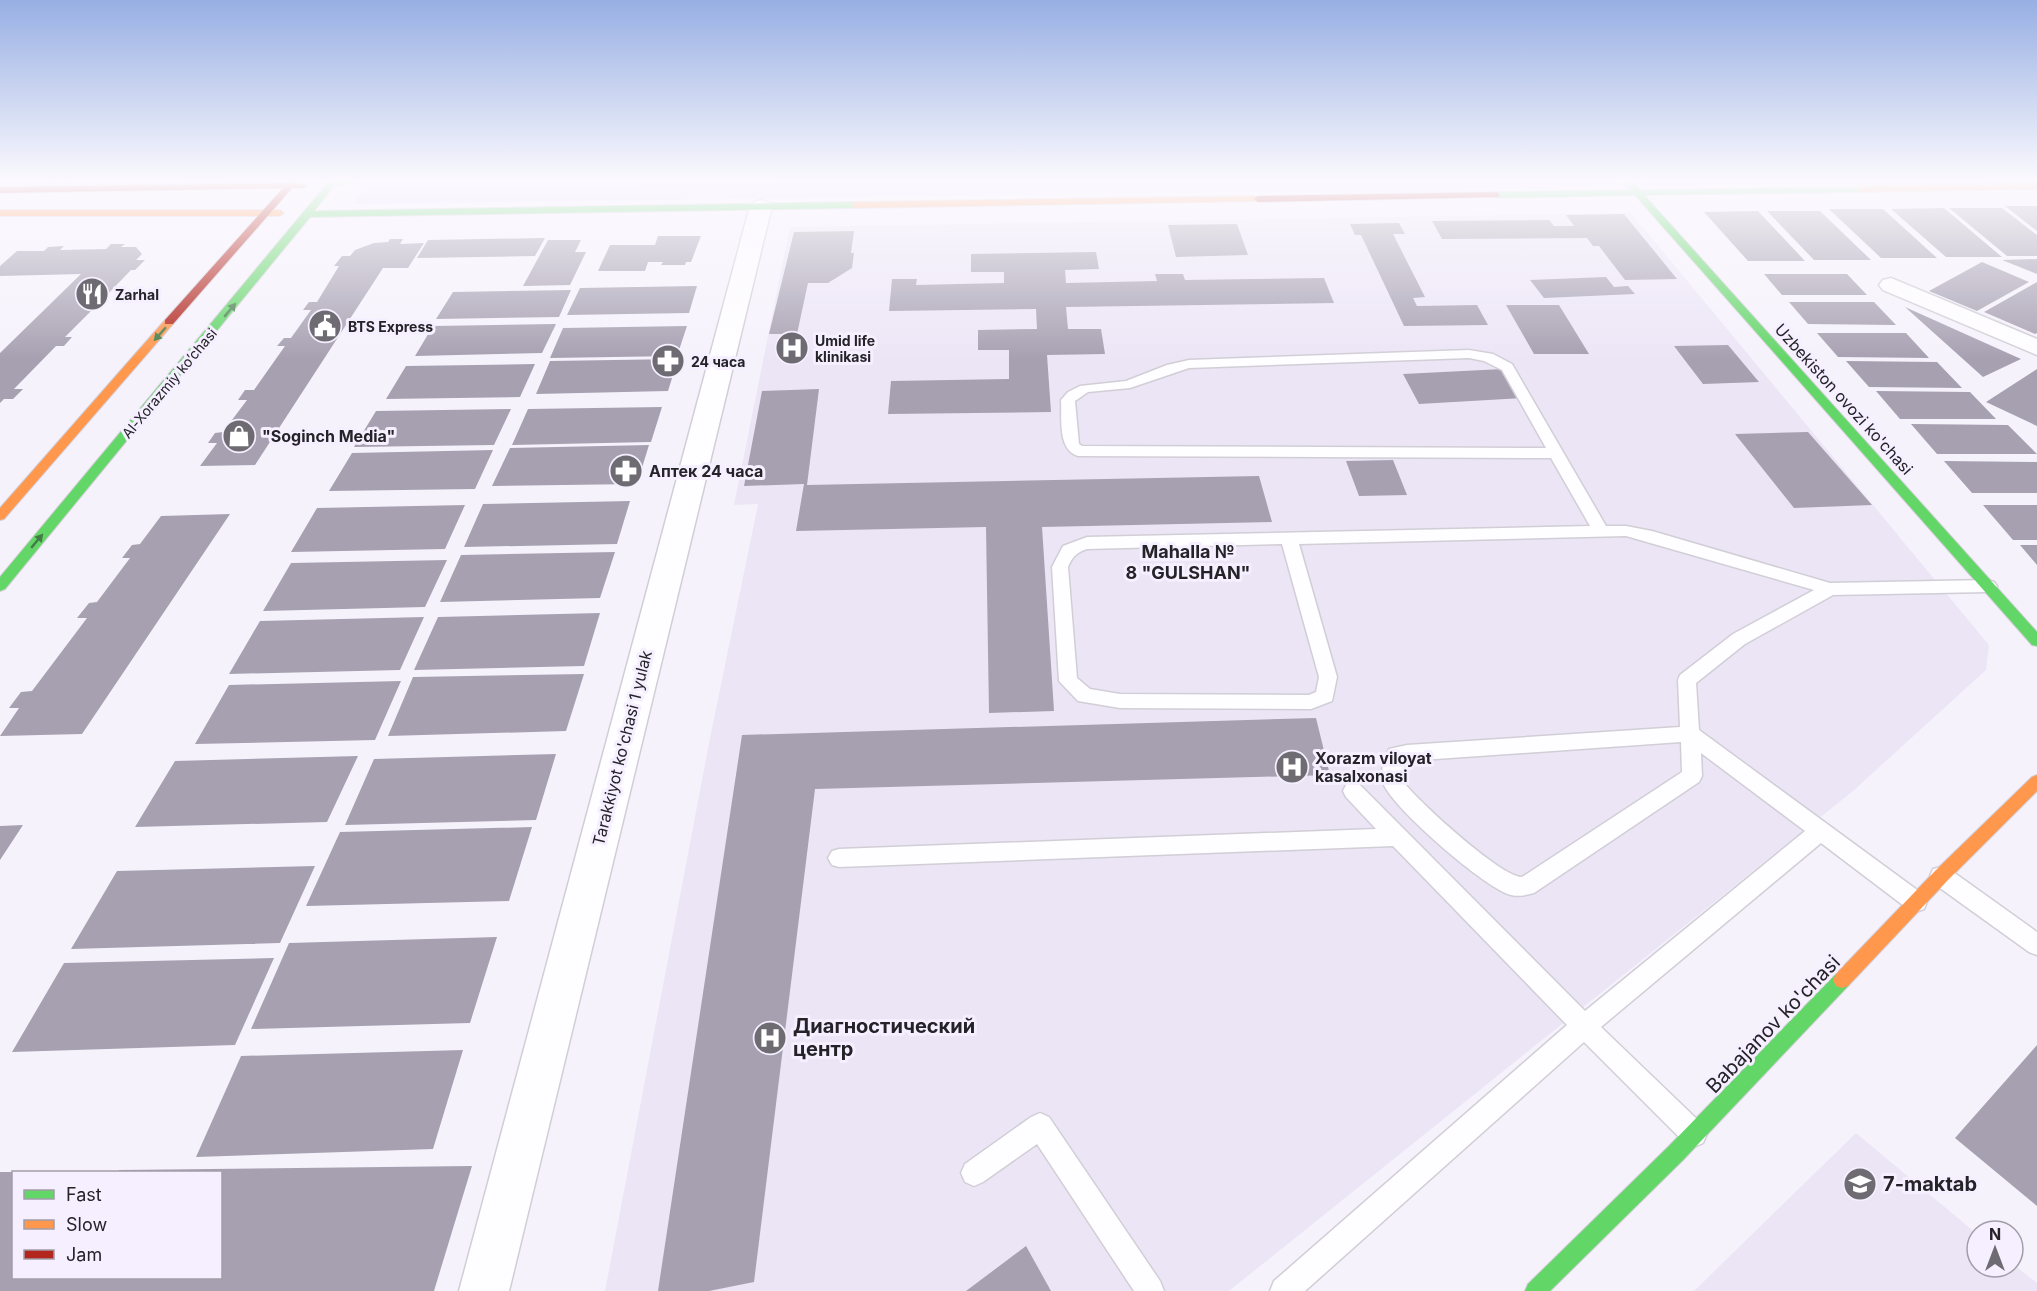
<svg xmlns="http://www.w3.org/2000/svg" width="2037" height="1291" viewBox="0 0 2037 1291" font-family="Inter,sans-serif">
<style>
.built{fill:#ece5f6}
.green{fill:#e8dafd}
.building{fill:#a7a0b1}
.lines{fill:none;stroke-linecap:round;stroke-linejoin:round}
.lane-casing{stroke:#d1ced6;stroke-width:3}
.street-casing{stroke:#d1ced6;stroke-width:3}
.fast-casing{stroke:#d1ced6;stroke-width:2}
.slow-casing{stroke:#d1ced6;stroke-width:2}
.jam-casing{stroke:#d1ced6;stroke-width:2}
.lane{fill:#fefdff;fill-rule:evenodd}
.street{fill:#fefdff;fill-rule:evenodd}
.fast{fill:#63d668;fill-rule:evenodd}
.slow{fill:#ff974d;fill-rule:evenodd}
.jam{fill:#b3261e;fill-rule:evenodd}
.oneway{fill:#447c48}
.labels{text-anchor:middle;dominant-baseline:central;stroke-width:6;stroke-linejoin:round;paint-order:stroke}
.far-poi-label{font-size:14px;font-weight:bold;fill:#252228;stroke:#f5efff;text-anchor:start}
.far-street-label{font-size:14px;fill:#252228;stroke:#f5efff}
.street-label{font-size:16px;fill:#252228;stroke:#f5efff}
.poi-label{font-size:16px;font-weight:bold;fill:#252228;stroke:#f5efff;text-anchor:start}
.neighbourhood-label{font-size:18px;font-weight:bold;fill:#252228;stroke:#f5efff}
.near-street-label{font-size:20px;fill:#252228;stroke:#f5efff}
.near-poi-label{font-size:20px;font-weight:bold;fill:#252228;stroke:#f5efff;text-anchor:start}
</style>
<rect width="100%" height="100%" fill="#f6f2fc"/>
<path class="built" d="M1631 213 1989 645 1986 670 1853 791 1229 1291H605L709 743 758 504 734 505 790 227Z
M1856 1133 1977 1234V1267H2013V1264L2037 1283V1291H1694Z"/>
<path class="green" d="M1022 179H1612L1615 185 1607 187 353 204 365 189Z
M1645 179H2037V181L1656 186Z"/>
<path class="building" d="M2005 206H2037V231Z
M1944 208 2002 257H1946L1891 209Z
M1949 208H2002L2037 235V256H2007Z
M1829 209H1883L1937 258H1881Z
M1758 211 1805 261H1748L1704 212Z
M1767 211H1820L1871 260H1814Z
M1624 214 1677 279 1625 280 1599 246H1593L1587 238 1442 239 1432 221 1549 220 1554 226H1574L1566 215Z
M1399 223 1405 234H1393L1425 297 1413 298 1417 306 1477 305 1488 325 1404 326 1361 235H1355L1350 224Z
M1237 224 1248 255 1176 257 1168 225Z
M854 231 851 253H854L852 268 828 283H808L797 334H769L794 232Z
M658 236H701L691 262H686L685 265H661L663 262H648L645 271H598L610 245H655Z
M545 238 535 256 417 258 428 240Z
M390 239H403L400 244 424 243 408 268H383L255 465 200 466 217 443H208L215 433 223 432 247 400H238L245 390H254L285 346H277L284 338H291L311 310H303L309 302H317L339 266H334L342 256H350L355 250 374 243 388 242Z
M548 240H581L575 252H586L570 285 523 286Z
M111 244H125L121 247H136L142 254 136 260H145L135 270H131L100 302 108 301 100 309 92 310 65 337H72L64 346H56L14 389H23L13 399H4L0 403V353L81 274 0 276V266L17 251H44L48 247 64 246 60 250 106 249Z
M1096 252 1099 269 1065 270 1066 283 1157 281 1155 274H1183L1185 280 1324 278 1334 303 1066 307 1068 329H1101L1105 354 1047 355 1051 412 888 414 891 381 1009 379V350H978V330L1037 329 1036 309 889 311 892 279H917L916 285 1004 283V272H971V254Z
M2037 259V274L2002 260Z
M1982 262 2029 282 1977 311 1929 291Z
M1764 274H1847L1867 295H1782Z
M1606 277 1614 287 1628 286 1635 294 1544 298 1530 280Z
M2037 282V333L2035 334 1984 312Z
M697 286 689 313 567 315 580 288Z
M571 290 559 317 436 319 453 292Z
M1789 302H1874L1896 325 1808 324Z
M1506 305H1559L1589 354H1534Z
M1905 307 2021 359 1983 377Z
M556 324 542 353 415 356 433 326Z
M687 326 677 356 550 358 563 328Z
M1817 333H1906L1929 358 1838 357Z
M1728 345 1759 382 1703 384 1674 346Z
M678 359 668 391 536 394 550 361Z
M1846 361 1937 362 1962 388 1869 387Z
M535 364 520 397 386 399 406 366Z
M1503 369 1523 398 1419 404 1403 374Z
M2037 369V426L1986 402Z
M819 389 807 485 1259 476 1272 522 1042 527 1054 711 989 713 986 527 796 531 804 484 744 486 762 391Z
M1876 391 1970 392 1996 419H1900Z
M662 407 651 442 512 445 528 409Z
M511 409 494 445 354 447 376 411Z
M1911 424 2008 425 2037 454H1937Z
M1808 432 1872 505 1794 508 1735 434Z
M649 445 637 484 492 486 510 448Z
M493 450 475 489 329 491 352 453Z
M1393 460 1407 495 1359 496 1346 461Z
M1944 461 2037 462V493H1972Z
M630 501 617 544 464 547 483 504Z
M465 505 445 549 291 552 317 508Z
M1983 505H2037V540H2013Z
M230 514 82 734 0 736 19 708H9L21 692 32 691 87 618H77L89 603 97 602 130 558H122L132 545 140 544 161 516Z
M2020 545H2037V565Z
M615 552 600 598 440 602 461 555Z
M447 560 425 607 263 611 291 563Z
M600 613 584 666 414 670 438 617Z
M424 617 400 670 229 674 260 621Z
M584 674 566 731 388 736 413 677Z
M401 681 375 740 195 744 229 685Z
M1316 718 1330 775 815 789 754 1282 709 1291H658L742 735Z
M556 754 536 820 345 825 374 759Z
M358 756 327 822 135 827 175 761Z
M23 825 0 860V826Z
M532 827 509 901 306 906 340 832Z
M315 866 280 943 71 949 117 871Z
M497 937 470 1023 251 1029 289 943Z
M274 958 235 1045 12 1052 64 963Z
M2037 1045V1206L1955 1138Z
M463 1050 433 1149 196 1157 241 1056Z
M472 1166 434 1291H0V1172H14V1278H220V1172H119V1170Z
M1026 1246 1051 1291H966Z"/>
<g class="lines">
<defs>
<path id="lane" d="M59 179H72L58 191H50V187Z
M1469 350 1493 354 1512 364 1606 526H1626L1652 531 1830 583 1988 580 1994 582 1997 586 1994 590 1988 592 1833 595 1745 644 1696 683 1699 730 1924 895 1927 902 1924 909 1916 912 1908 909 1821 843 1601 1027 1703 1125 1707 1134 1703 1143 1694 1147 1685 1143 1584 1042 1305 1291H1270L1274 1281 1567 1025 1393 846 839 867 832 865 828 858 832 851 839 849 1376 829 1346 797 1343 791 1346 785 1353 783 1360 785 1585 1011 1805 831 1701 753 1702 776 1699 782 1534 893C1526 895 1519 897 1511 895 1486 889 1394 809 1384 785 1379 773 1384 760 1389 749L1407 745 1680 727 1678 680 1680 675 1733 634 1814 590 1626 536 1299 544 1337 677 1332 701 1311 709 1120 708 1078 701 1059 681 1052 567 1063 546 1087 537 1590 526 1551 458 1078 456C1057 450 1062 417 1061 400L1068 392 1080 386 1126 381 1167 365 1189 360ZM1469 358 1484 361 1502 370 1546 448 1082 446 1079 444 1075 401 1088 392 1130 388 1189 368ZM1282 544 1319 677 1316 692 1309 695 1120 694 1090 689 1077 678 1068 567C1072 557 1077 552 1087 549ZM1681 742 1682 772 1522 877C1502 878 1415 799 1402 780L1404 762 1407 761Z
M1941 867 1949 869 2037 932V955L2029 952 1933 883 1930 876 1933 869Z
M1040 1113 1049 1117 1160 1281 1164 1291H1134L1037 1144 983 1182 974 1186 965 1182 961 1173 965 1164 1031 1117Z"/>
<path id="street" d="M761 200 768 202 772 206 509 1291H459L750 206 754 202Z
M1891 278 2037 339V355L1883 290 1879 285 1883 280Z"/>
<path id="fast" d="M331 179H372L334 186 314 211 855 202 859 205 855 208 310 217 5 589 0 591V577Z
M1624 179H1630L1640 190 1864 187V191L1861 192 1644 195 2037 632V646L2032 645 1635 195 1496 198 1492 195 1496 192 1631 190 1623 181Z
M1842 972 1848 974 1851 980 1848 986 1683 1160 1550 1291H1525L1528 1284 1669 1146 1836 974Z"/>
<path id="slow" d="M2037 183V189L1861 192 1857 189 1861 186Z
M1258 196 1262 199 1261 201 855 208 851 205 855 202Z
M0 210H280L284 213 280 216H0Z
M169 319 173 320V324L4 519 0 520V508L165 320Z
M2037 775V791L1947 881 1848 986 1842 988 1836 986 1833 980 1836 974 1935 871 2032 777Z"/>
<path id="jam" d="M290 179H299L296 183 308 185 304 188H292L173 324H165V320L283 188 0 193V187L287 183Z
M1496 192 1499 193V197L1258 202 1254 199 1258 196Z"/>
</defs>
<use href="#lane" class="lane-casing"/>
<use href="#street" class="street-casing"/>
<use href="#fast" class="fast-casing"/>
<use href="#slow" class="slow-casing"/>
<use href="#jam" class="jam-casing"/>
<use href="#lane" class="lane"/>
<use href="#street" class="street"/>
<use href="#fast" class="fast"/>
<use href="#slow" class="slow"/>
<use href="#jam" class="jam"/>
</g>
<defs><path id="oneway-solid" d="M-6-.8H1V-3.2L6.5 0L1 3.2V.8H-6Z" transform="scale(1.5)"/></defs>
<g class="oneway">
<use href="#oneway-solid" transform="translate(230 310) rotate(-50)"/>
<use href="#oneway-solid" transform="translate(160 334) rotate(131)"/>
<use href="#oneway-solid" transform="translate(37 541) rotate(-50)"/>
</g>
<linearGradient id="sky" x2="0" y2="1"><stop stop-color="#97afe3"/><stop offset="0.5" stop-color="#fbf9fe"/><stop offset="1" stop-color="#fbf9fe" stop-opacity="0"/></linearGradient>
<rect width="2037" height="360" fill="url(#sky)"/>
<defs>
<symbol id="restaurant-disc" viewBox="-11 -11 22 22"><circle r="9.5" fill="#6e6b72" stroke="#f5efff"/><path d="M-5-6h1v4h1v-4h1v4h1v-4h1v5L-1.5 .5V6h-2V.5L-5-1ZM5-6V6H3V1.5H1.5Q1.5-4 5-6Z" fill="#fff"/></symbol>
<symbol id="civic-disc" viewBox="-11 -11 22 22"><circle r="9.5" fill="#6e6b72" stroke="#f5efff"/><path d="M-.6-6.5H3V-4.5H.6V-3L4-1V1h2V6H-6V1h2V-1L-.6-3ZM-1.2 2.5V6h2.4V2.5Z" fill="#fff"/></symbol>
<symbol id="hospital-disc" viewBox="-11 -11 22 22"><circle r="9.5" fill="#6e6b72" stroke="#f5efff"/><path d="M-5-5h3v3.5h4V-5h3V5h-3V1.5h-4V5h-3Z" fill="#fff"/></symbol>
<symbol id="pharmacy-disc" viewBox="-11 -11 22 22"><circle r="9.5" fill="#6e6b72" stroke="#f5efff"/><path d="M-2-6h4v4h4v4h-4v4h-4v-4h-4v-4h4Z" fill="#fff"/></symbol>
<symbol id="shop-disc" viewBox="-11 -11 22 22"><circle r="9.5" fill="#6e6b72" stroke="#f5efff"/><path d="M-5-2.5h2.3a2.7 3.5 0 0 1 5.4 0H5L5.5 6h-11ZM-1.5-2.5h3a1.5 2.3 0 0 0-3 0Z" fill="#fff"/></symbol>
<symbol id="school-disc" viewBox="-11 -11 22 22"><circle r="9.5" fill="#6e6b72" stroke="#f5efff"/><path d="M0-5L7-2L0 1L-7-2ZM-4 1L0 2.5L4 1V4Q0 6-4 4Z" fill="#fff"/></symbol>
</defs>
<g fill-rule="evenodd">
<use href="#restaurant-disc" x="73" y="275" width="38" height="38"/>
<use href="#civic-disc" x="306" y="307" width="38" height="38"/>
<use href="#hospital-disc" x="773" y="329" width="38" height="38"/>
<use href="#pharmacy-disc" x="649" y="342" width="38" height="38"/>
<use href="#shop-disc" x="220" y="417" width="38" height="38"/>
<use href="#pharmacy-disc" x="607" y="452" width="38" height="38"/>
<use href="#hospital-disc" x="1273" y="748" width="38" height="38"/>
<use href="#hospital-disc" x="751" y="1019" width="38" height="38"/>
<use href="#school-disc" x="1841" y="1165" width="38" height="38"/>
</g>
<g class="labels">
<g class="far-poi-label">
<text x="115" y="294">Zarhal</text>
<text x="348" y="326">BTS Express</text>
<text x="815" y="340">Umid life<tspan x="815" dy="16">klinikasi</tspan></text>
<text x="691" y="361">24 часа</text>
</g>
<g class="far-street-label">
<text transform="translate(169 383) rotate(-50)">Al-Xorazmiy ko’chasi</text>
</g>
<g class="street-label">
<text transform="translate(1844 399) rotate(48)">Uzbekiston ovozi ko'chasi</text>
<text transform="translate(622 748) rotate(-76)">Tarakkiyot ko'chasi 1 yulak</text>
</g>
<g class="poi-label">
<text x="262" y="436">"Soginch Media"</text>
<text x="649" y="471">Аптек 24 часа</text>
<text x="1315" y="758">Xorazm viloyat<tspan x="1315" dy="18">kasalxonasi</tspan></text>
</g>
<g class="neighbourhood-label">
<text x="1188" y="551">Mahalla №<tspan x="1188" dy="21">8 "GULSHAN"</tspan></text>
</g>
<g class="near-street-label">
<text transform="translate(1773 1024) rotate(-46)">Babajanov ko'chasi</text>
</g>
<g class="near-poi-label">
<text x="793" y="1026">Диагностический<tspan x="793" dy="23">центр</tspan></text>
<text x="1883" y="1184">7-maktab</text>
</g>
</g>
<rect x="12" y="1171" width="210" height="108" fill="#f5efff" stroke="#a29da9" stroke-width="1.5"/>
<rect x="24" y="1190" width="30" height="9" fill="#63d668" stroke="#a29da9" stroke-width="1.5"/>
<text x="66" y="1201" font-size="18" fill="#252228">Fast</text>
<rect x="24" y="1220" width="30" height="9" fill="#ff974d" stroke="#a29da9" stroke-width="1.5"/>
<text x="66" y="1231" font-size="18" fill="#252228">Slow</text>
<rect x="24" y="1250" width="30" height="9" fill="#b3261e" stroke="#a29da9" stroke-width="1.5"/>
<text x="66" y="1261" font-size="18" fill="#252228">Jam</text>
<g transform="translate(1995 1249)"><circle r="28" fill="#f5efff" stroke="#a29da9" stroke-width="1.5"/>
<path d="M0-4.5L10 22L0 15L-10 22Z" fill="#6e6b72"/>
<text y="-9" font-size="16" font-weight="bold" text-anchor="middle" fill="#252228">N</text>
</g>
</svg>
